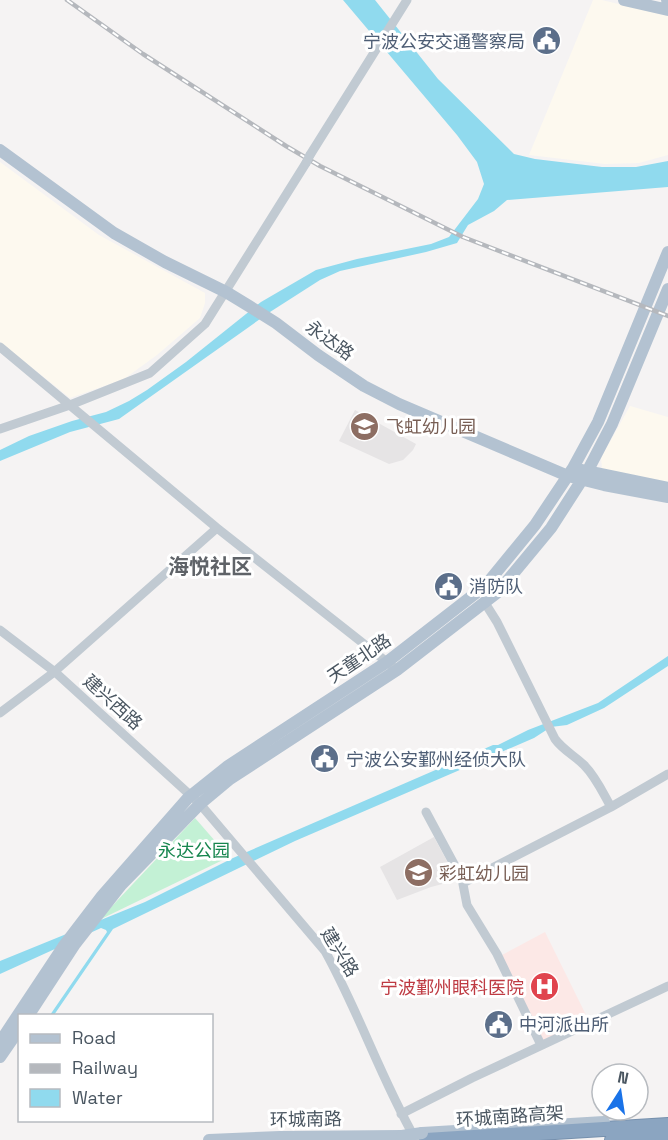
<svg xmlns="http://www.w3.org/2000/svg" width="668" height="1140" viewBox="0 0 668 1140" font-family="'Space Grotesk','Noto Sans SC',sans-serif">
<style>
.commercial{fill:#fdf9ef}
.education{fill:#e6e4e5}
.medical{fill:#fce8e6}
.green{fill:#c3f1d5}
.water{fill:#90daee}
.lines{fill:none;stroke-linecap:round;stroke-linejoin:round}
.highway-casing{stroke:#7690ad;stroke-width:16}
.minor{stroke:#c1cad2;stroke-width:9}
.major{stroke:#b3c2d1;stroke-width:12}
.highway{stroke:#8ba5c1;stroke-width:14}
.rail-casing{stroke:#b5b8bd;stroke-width:4.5}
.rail{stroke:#fff;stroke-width:2;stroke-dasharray:7;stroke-linecap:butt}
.minor-bridge{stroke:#c1cad2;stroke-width:9}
.major-bridge{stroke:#b3c2d1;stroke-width:12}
.labels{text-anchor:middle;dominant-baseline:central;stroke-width:6;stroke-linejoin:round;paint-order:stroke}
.service-label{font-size:18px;fill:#4e5e75;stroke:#fff;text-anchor:start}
.street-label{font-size:18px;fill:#4a5661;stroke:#fff}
.education-label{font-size:18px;fill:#785e54;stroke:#fff;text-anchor:start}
.park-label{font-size:18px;fill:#17864f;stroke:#fff}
.health-label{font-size:18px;fill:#be3a42;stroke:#fff;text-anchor:end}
.quarter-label{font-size:21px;font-weight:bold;fill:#5f6368;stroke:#fff}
</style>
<rect width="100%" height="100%" fill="#f5f3f3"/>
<path class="commercial" d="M593 0H602L668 16V155L639 163 605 164 529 155Z
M0 162 99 235 205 293V303L200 318 157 355 124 379 70 398 0 342Z
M630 406 668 417V483L608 472 602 468 601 458Z"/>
<path class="education" d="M355 410 416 444 413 450 403 460 389 464 339 441Z
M434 837 456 878 454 881 431 887 397 900 380 867Z"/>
<path class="medical" d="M545 932 588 1019 543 1040 502 955Z"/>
<path class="green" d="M195 818 229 857 99 920Z"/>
<path class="water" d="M343 0H375L438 79 514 154 535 159 602 167H636L668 161V187L507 200 494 211 468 225 457 243 426 252 340 271 320 280 270 312 119 419 70 432 0 461V450L29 436 72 421 106 412 129 401 147 390 186 362 261 302 316 270 357 259 431 244 449 237 478 199 484 184 477 162 457 135Z
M668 656V666L604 708 567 725 551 727 534 738 295 841 113 929 54 1015H50L107 932 106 930 101 928 0 974V961L145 902 233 858 493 745H498L528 730 598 703Z"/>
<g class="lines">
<defs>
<path id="highway" d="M426 1140 668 1125
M612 1140 668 1136"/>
</defs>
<use href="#highway" class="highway-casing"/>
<path class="minor" d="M310 155 407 0
M0 347 217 528 397 670
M0 429 70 405 150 373 205 324 306 163
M485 603 497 622 555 739C563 750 575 756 584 765 596 777 603 793 611 807
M0 630 55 672 200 804 325 951C359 1012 381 1079 416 1140
M0 713 53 673 217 528
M426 812 462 879 467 905 497 954 541 1045
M463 883 611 807 668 774
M401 1114 472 1078 668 986"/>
<path class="major" d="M624 0 668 10
M667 0H668
M0 150 114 233 165 262 226 292 249 306 276 323 318 355 364 386 399 404 568 476 604 485 668 497
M581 470 668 488
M28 1016 75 944 121 885 200 804 230 779 397 670 498 592 551 528 587 472 612 424 668 289
M0 1042 63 947 102 896 188 798 228 766 387 662 485 586 535 525 573 468 598 422 668 252
M0 1057 18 1031
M422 1133 604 1122
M209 1140 280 1137 402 1136"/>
<use href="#highway" class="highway"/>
<defs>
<path id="rail" d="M67 0 143 54 286 146 320 166 463 237 668 316"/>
</defs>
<use href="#rail" class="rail-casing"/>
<use href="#rail" class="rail"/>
<path class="minor-bridge" d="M306 163 310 155"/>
<path class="major-bridge" d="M402 1136 422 1133"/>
</g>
<defs>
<symbol id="civic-disc" viewBox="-11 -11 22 22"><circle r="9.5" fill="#5c6f8a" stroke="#fff"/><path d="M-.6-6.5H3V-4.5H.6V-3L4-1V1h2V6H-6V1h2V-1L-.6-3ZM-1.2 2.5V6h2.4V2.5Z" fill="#fff"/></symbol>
<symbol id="school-disc" viewBox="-11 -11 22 22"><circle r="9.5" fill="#8d6e63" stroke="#fff"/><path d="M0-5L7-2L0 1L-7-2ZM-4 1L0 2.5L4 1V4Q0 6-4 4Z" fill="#fff"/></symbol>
<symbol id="hospital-disc" viewBox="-11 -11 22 22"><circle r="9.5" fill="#e0444e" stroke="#fff"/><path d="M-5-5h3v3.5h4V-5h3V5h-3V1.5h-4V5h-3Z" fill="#fff"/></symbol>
</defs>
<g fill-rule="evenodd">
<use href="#civic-disc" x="530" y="24" width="33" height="33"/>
<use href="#school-disc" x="348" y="410" width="33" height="33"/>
<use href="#civic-disc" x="432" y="570" width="33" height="33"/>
<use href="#civic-disc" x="308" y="742" width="33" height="33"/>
<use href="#school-disc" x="402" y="856" width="33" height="33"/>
<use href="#hospital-disc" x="528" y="970" width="33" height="33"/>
<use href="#civic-disc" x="482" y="1008" width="33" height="33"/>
</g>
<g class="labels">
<g class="service-label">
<text x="525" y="41" text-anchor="end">宁波公安交通警察局</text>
<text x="469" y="586">消防队</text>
<text x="346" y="759">宁波公安鄞州经侦大队</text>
<text x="519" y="1024">中河派出所</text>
</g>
<g class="street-label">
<text transform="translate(330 340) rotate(36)">永达路</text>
<text transform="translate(359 658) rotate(-34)">天童北路</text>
<text transform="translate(113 702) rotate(42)">建兴西路</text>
<text transform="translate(340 952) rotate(58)">建兴路</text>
<text transform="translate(510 1116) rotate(-4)">环城南路高架</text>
<text transform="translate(306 1119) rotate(-1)">环城南路</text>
</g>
<g class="education-label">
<text x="386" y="426">飞虹幼儿园</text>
<text x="439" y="873">彩虹幼儿园</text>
</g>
<g class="park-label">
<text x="194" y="850">永达公园</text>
</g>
<g class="health-label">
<text x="524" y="987">宁波鄞州眼科医院</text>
</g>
<g class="quarter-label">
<text x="210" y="566">海悦社区</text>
</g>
</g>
<rect x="18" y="1014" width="195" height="108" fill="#ffffff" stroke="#b7bbc0" stroke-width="1.5"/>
<rect x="30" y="1034" width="30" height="9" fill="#b3c2d1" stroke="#b7bbc0" stroke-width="1.5"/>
<text x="72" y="1044" font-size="18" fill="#4a5661">Road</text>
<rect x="30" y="1064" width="30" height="9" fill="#b5b8bd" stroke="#b7bbc0" stroke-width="1.5"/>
<text x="72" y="1074" font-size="18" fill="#4a5661">Railway</text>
<rect x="30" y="1089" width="30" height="18" fill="#90daee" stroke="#b7bbc0" stroke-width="1.5"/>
<text x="72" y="1104" font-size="18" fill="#4a5661">Water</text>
<g transform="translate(620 1092) rotate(12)"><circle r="28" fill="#ffffff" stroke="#b7bbc0" stroke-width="1.5"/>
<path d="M0-4.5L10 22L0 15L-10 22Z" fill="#1a73e8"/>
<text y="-9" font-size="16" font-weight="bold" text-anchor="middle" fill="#4a5661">N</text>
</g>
</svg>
